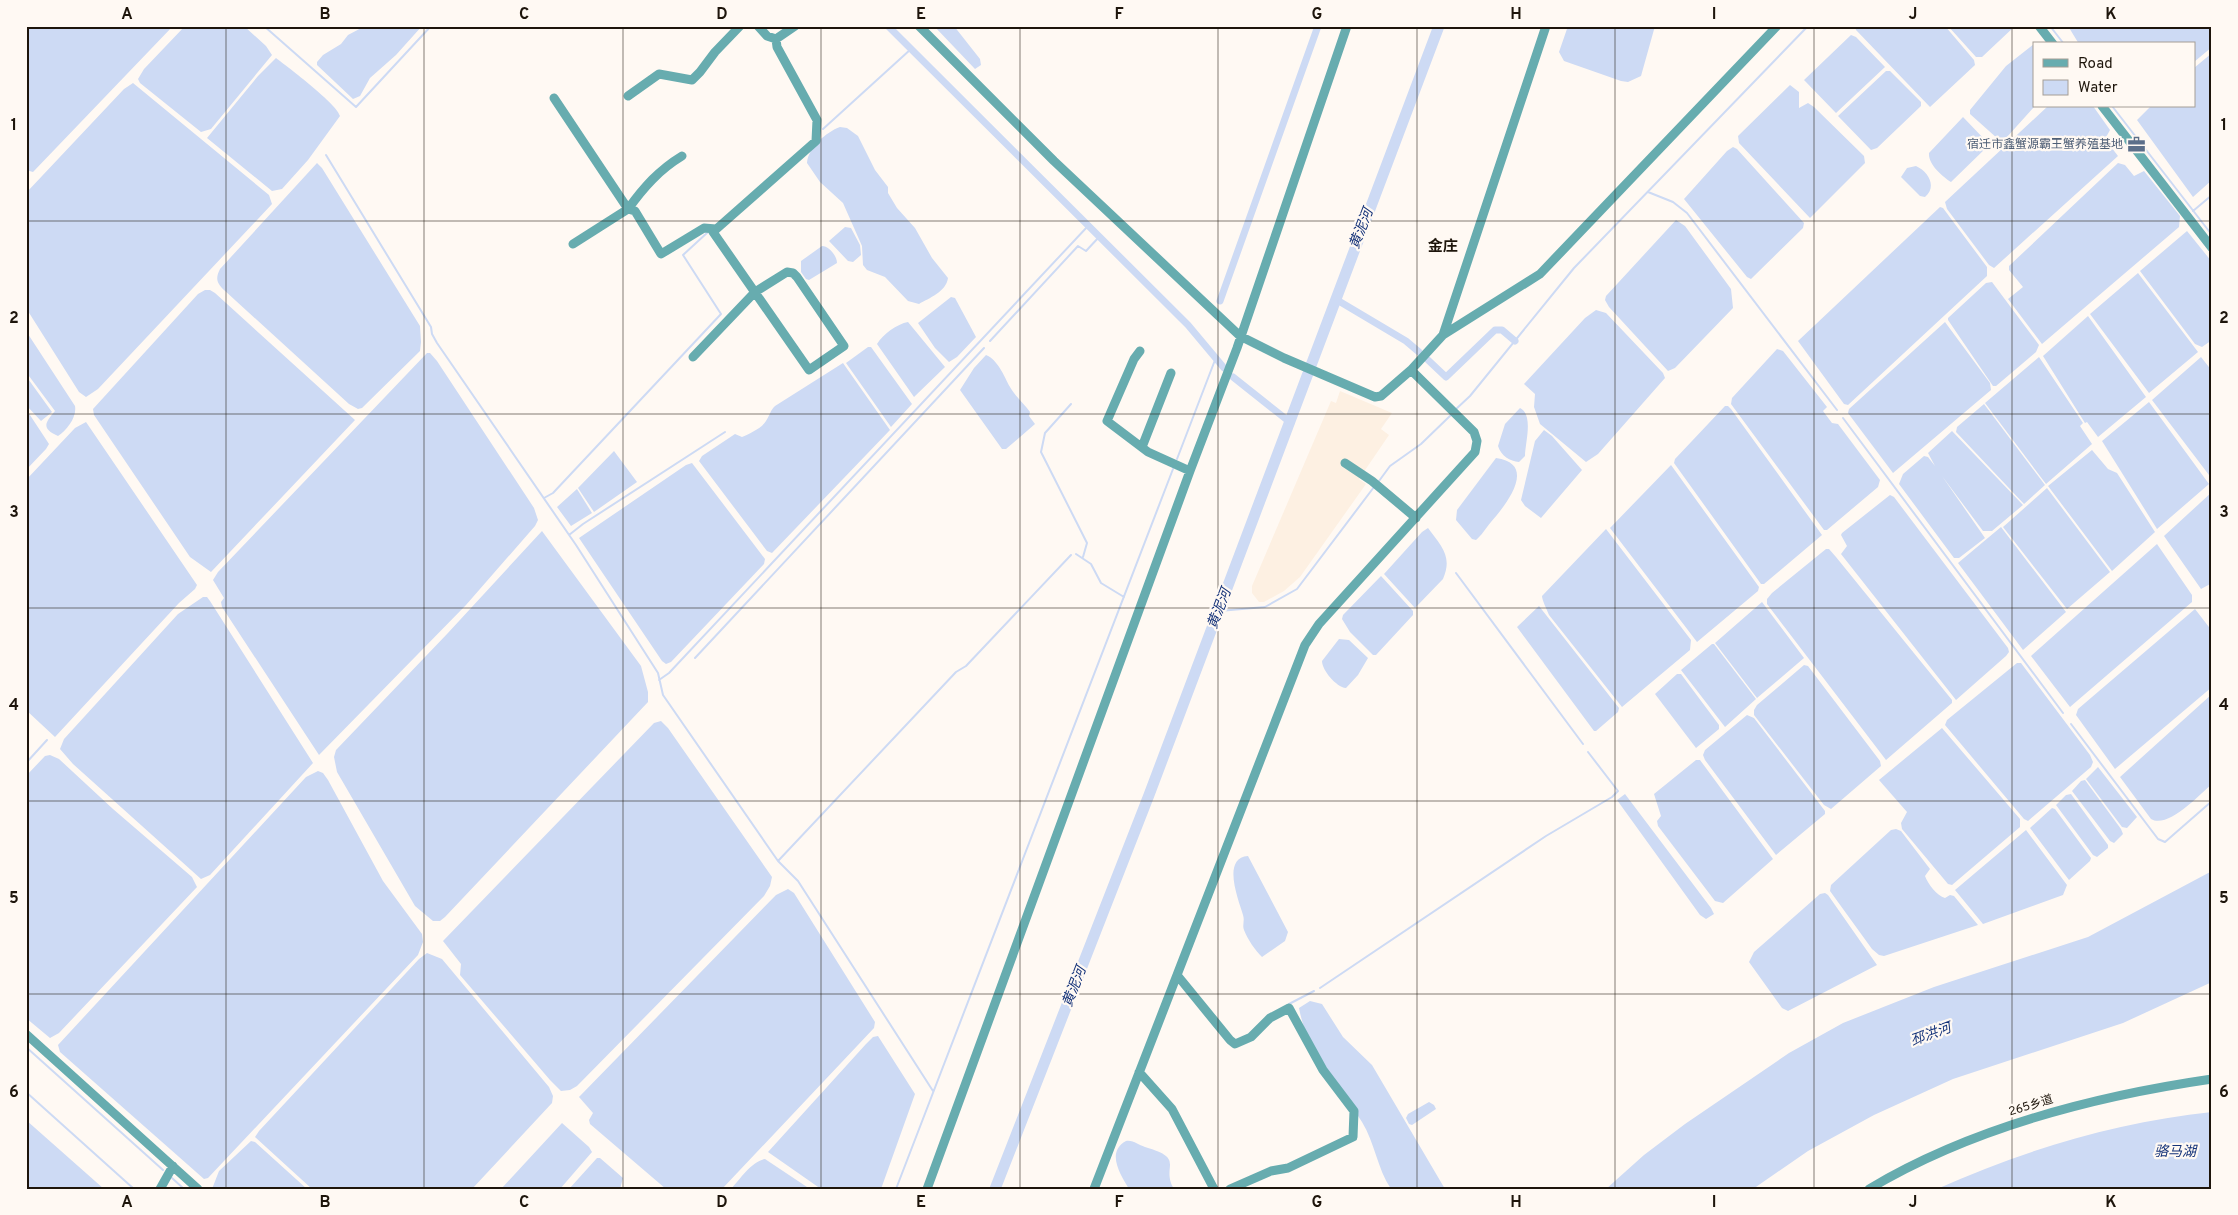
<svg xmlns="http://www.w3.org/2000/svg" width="2238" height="1215" viewBox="0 0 2238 1215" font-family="Overpass,'Noto Sans SC',sans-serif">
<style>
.built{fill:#fdf0e2}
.water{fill:#cddaf4}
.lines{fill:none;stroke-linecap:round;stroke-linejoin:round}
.stream{stroke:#cddaf4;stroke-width:2}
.canal{stroke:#cddaf4;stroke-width:7}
.river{stroke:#cddaf4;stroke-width:11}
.minor{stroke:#67acaf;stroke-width:9}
.grid{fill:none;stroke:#1e150b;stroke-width:1;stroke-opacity:0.55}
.labels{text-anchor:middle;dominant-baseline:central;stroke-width:4.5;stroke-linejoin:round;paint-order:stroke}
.service-label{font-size:12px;fill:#4e5e75;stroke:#fff9f3;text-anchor:end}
.street-label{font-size:12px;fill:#1e150b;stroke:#fff9f3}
.water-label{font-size:14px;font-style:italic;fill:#143279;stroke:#fff9f3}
.quarter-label{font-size:15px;font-weight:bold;fill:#1e150b;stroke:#fff9f3}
.neatline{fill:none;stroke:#1e150b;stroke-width:2}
.grid-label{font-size:16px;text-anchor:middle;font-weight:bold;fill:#1e150b}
</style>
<rect width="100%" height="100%" fill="#fff9f3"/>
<path class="built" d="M1340 391 1392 413 1381 429 1389 435 1359 479 1366 484 1300 577 1284 591 1264 602H1259L1252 593V586L1331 401 1336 403Z"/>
<path class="water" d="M26 26H173L33 172 26 170Z
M185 26H244L266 46 272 55 211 129 201 132 140 83 138 79 144 69Z
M365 26H422L396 55 370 78 360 96 353 99 317 65V62L323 55 341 44 348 35Z
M934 26H954L980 59 981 65 975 69Z
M1568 26H1655L1641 76 1628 82 1621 81 1564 61 1559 52Z
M1855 26H1945L1974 60 1975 65 1930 107 1856 30Z
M1948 26H2015L1982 57H1976Z
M2068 26H2212V47L2194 62V44H2079Z
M1851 35 1856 37 1885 67 1836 113 1804 80Z
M2034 44 2035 106 2007 137 1998 139 1970 114V110L2006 66Z
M2212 53V180L2193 197 2137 120 2151 106H2194V68Z
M276 58C288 67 338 105 340 116L308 160 282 189 272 191 207 138 258 76Z
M1886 71H1890L1921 102V106L1877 148 1871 150 1838 116Z
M133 83 269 195 272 204 98 389 86 397 79 392 26 308V193L124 89Z
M1790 85 1799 92V108L1808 103 1814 107 1864 156 1865 163 1810 218 1739 143 1738 136Z
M2048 106H2093L2110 130 2105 139 2118 156 1994 268 1989 265 1947 209 1945 202Z
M1963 117 1987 142 1988 146 1951 182C1942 176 1928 164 1929 153Z
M840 127 847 128 858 136 875 170 888 187V193L897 208 915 228 932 258 948 278C946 292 929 298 919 304L908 301 885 277 867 270 863 265 862 246 843 203 820 182 807 163C808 148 826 132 840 127Z
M1733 147 1737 149 1804 223 1803 228 1751 279 1747 277 1684 199 1727 151Z
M317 163 322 168 420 326 421 342 420 351 362 408 358 409 349 404 224 290C217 283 215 279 220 269Z
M2118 163 2125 165 2134 176 2144 171 2180 216 2179 227 2042 344 2008 299 2023 287 2009 270V266Z
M1916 166C1929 172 1937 187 1925 197L1920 196 1901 177 1907 168Z
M1940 207 1943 208 1987 267V276L1848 405 1844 404 1798 341Z
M1676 220 1685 226 1731 289 1733 308 1675 368 1668 371 1609 307 1605 300 1606 296Z
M845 227 851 228 860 245 861 255 853 262 848 261 829 241Z
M2187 231 2212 262V340L2202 347 2195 344 2140 271Z
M822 246C829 246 837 256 837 263L809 280 806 279 801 272V261Z
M2138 273 2198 352 2149 393 2090 314Z
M1992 282 2039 345 2036 352 1996 386H1993L1948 320V318L1986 283Z
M205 290H210L215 293 355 420 211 572 190 557 94 415 93 409 198 294Z
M951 297 955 298 976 337 957 357 949 362 935 348 918 323Z
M1596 310 1606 313 1663 373 1665 378 1598 454 1586 462 1540 424 1534 407 1535 394 1524 384 1585 318Z
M2088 316 2146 397 2098 437 2087 422 2085 423 2043 356Z
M908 322 945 367 914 397 877 344C883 334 897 324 908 322Z
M1945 322 1990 383 1991 390 1893 473 1848 413 1849 409Z
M26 331 75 406C77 417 67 430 58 436 40 428 46 422 55 411L26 372Z
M868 347H871L912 404 891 427 846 363Z
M1777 349 1783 351 1827 407 1823 411 1832 423 1838 424 1880 480 1878 487 1827 530H1824L1731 404 1732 398Z
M427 353H430L437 361 534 508 538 520 535 526 466 605 319 755 222 607 221 602 224 598 213 580 218 572Z
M986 355C998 360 1004 376 1010 387 1015 396 1024 404 1030 412L1029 416 1035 424 1006 449H1002L960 390 974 368Z
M2039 357 2083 423 2080 426 2092 444 2046 484 1985 403Z
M2201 357 2212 371V479L2152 400Z
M843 363 890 430 772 553 767 551 699 461 702 456 735 434 742 437C749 434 762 428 766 421 770 415 770 411 775 406Z
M26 376 52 412 41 421 26 405Z
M2149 402 2209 484 2157 529 2102 441Z
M1984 404 2045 485 2024 504 1956 432 1957 427Z
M1725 406H1728L1731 409 1822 535 1764 584H1761L1674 463 1675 459Z
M1520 408C1534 415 1525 443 1525 456L1519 462C1510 461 1501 456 1498 446L1505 424Z
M26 409 49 444 46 449 26 470Z
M86 422 197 585 195 589 179 603 55 737 26 710V480L75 428Z
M1544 430 1552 436 1582 470 1541 518 1525 506 1521 500 1535 441Z
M1952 431 2023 505 1992 531H1983L1942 476 1985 538 1959 558H1954L1899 484 1903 474 1924 456 1928 457 1935 466 1928 453Z
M2092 450 2108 469 2117 473 2155 532 2112 571 2048 486Z
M614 451 637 482 594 512 578 488Z
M1496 458C1539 464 1505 506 1491 522 1486 528 1481 536 1476 540L1472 539 1456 520 1457 510Z
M692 463 765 559 764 564 671 662 666 664 662 661 579 538 686 465Z
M1671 465 1759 587 1758 591 1697 642 1610 528Z
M2047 488 2110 572 2067 609 2003 527Z
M577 489 592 513 571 526 557 507Z
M2212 492V583L2201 589 2164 536Z
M1890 495 1894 497 2008 648 2009 652 2006 656 1956 700 1841 554 1847 546 1841 535 1842 533Z
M2001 527 2066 612 2023 650 1958 563Z
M1428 528C1441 546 1453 556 1443 579L1415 608 1384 574 1422 532Z
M1606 529 1691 640 1690 650 1622 707 1549 615C1547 610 1542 600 1542 596Z
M542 531 641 666 648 692V702L445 917 440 921H433L415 906 337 772 334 757 336 750 447 634Z
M2157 544 2192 595V602L2070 707 2031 656Z
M1826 549H1829L1836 557 1952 700V703L1886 760 1767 604V599L1772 593Z
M1381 576 1413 611V615L1376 655H1373L1350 632 1342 619 1343 615Z
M203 597H207L210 601 313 763 210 875 201 879 73 764 60 749 64 739 178 614Z
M1762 602 1804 658 1757 698 1715 643Z
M1539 606 1619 708 1618 712 1596 731H1594L1517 627Z
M2195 609 2212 631V687L2115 769 2076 715 2078 709Z
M1339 639 1349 640 1368 658 1358 675 1346 688C1336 687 1322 670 1322 661Z
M1712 644H1714L1756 699 1725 727 1681 670Z
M2017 663H2021L2090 755 2093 762 2091 767 2028 821 2024 819 1945 725 1947 720Z
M1804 665 1808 666 1880 761 1881 766 1831 809 1824 805 1754 715V710L1757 705Z
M1677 674H1681L1719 725V729L1696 748 1655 694Z
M2212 694V784C2199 795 2168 829 2151 819L2120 777Z
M1747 715 1754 718 1825 811V814L1776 855 1705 760 1703 755 1705 750Z
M661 721 668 728 772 877 770 886 764 896 577 1086 570 1090 561 1091 550 1080 460 975 461 964 443 941 654 723Z
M1942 728 2020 819V827L1952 885 1948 884 1902 829 1901 823 1907 812 1879 780Z
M50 755 59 759 113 809 192 877 197 887 59 1033 50 1038 26 1018V776L45 756Z
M1696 760H1700L1773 859 1723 903 1715 901 1658 826 1657 821 1661 816 1654 794Z
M2098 767 2137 817 2127 828 2122 827 2086 779Z
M318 771 323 773 328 780 383 881 422 934 423 942 418 955 208 1178 204 1179 60 1052 58 1045 306 777Z
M2085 780 2121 829 2123 834 2114 843 2110 841 2072 791 2081 781Z
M1625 794 1711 908 1714 914 1706 919 1700 915 1617 800Z
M2071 794 2108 845V848L2097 857 2093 855 2056 805 2066 795Z
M2052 808 2055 809 2091 858 2090 861 2069 880 2030 828Z
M1896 829 1901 831 1930 869 1925 876C1928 884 1937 896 1945 898L1950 895 1954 896 1978 925 1884 956 1879 955 1872 949 1830 891 1831 885 1891 830Z
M2026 830 2067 885 2063 895 1983 924 1955 890Z
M1248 856 1288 932 1285 941 1262 957C1255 950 1248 940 1244 930 1242 925 1245 921 1243 915 1239 901 1221 858 1248 856Z
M2212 871V982L2123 1023 1953 1079 1874 1115 1808 1151 1753 1189H1606L1644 1155 1685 1124 1789 1053 1843 1023 1934 987 2088 937Z
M788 889 794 893 875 1022 874 1028 722 1189H666L590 1124 589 1120 593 1113 579 1097 776 895Z
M1825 893 1828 895 1877 965 1788 1011 1782 1008 1749 962 1754 952 1820 894Z
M427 953 442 959 549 1087 553 1096 552 1103 472 1189H312L255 1137 259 1131 419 959Z
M1310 1001 1322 1004 1343 1037 1372 1065 1445 1189H1391C1377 1168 1375 1143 1362 1122 1339 1085 1307 1052 1299 1008Z
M878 1036 915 1094 881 1189H821L768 1152 866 1044 873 1037Z
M1429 1102 1434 1105 1436 1109 1412 1125 1409 1124 1406 1118 1408 1114Z
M2212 1112V1189H1937C2024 1150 2117 1122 2212 1112Z
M26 1120 104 1189H31L26 1186Z
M562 1123 589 1147 592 1152 560 1189H501Z
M251 1141 255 1142 307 1189H212L219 1171Z
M1126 1141C1134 1140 1138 1145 1145 1147 1187 1159 1160 1166 1174 1189H1129C1120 1174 1106 1152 1126 1141Z
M597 1158H600L623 1178 620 1189H569Z
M765 1159 810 1189H731C740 1179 752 1161 765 1159Z"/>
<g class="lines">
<path class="stream" d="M264 26 356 107 431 26
M2050 26 2064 44
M2112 106 2212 235
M823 129 911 49
M326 155 431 327 432 334 437 343 576 545 658 673 663 695 778 861 798 881 933 1091
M1648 192 1673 202 1687 213 1837 410
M2193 211 2212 195
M990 341 1078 246 1086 251 1099 237
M1071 404 1045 433 1041 452 1087 543 1083 557
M1455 410 1470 396 1574 268 1808 26
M1843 418 2063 713
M1177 459 1215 360
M1379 481 1390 466 1421 444 1452 414
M544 498 553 493 721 314 683 255 708 232
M569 535 583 524 725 432
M1076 554 1091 564 1101 583 1124 597
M1456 573 1583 744
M1219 611 1265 607 1297 589 1374 487
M695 658 984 348
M659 680 669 673 1088 226
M2071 724 2158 839 2165 842 2212 801
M26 763 47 740
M778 861 956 672 966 666 1071 555
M1320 988 1546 836 1612 797 1618 791 1588 752
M1289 1004 1314 991
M26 1047 163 1170
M26 1092 134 1189
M172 1178 184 1189
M896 1189 1173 469"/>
<path class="canal" d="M888 26 1188 325 1224 368
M1337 300 1406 341 1419 352
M1220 301 1318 26
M1428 360 1446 377 1495 330H1502L1515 341
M1233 377 1291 423"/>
<path class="river" d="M995 1189 1149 795 1439 26"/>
<path class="minor" d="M758 26 767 36 776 39 795 26
M919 26 1054 161 1240 336 1284 358 1375 397 1381 396 1411 370
M2039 26 2053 44
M628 96 659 74 692 80 700 72 715 52 740 26
M554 98 628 209C644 187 659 170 682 156
M2102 106 2212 248
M573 244 628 209 635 211 661 254 704 228 716 229
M1443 335 1546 26
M1140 351 1134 359 1107 421 1148 452 1190 471
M693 357 755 292 787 272 793 273 797 277 844 346 809 370 713 232 816 141 817 120 777 47 776 39
M1142 447 1171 373
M1345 463 1372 481 1416 518
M1177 975 1230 1040 1235 1044 1251 1037 1270 1018 1289 1008 1323 1070 1354 1111 1353 1137 1288 1168 1271 1171 1230 1189
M26 1034 198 1189
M1139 1072 1172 1109 1214 1189
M160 1189 173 1166
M927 1189 1190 471 1237 348 1347 26
M1094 1189 1305 645 1319 624 1475 452 1477 441 1474 432 1411 370 1443 335 1540 274 1777 26
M1869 1189C1971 1128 2095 1096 2212 1079"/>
</g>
<path class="grid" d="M226 26V1189M424 26V1189M623 26V1189M821 26V1189M1020 26V1189M1218 26V1189M1417 26V1189M1615 26V1189M1814 26V1189M2012 26V1189M26 221H2212M26 414H2212M26 608H2212M26 801H2212M26 994H2212"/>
<defs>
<symbol id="office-bare" viewBox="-9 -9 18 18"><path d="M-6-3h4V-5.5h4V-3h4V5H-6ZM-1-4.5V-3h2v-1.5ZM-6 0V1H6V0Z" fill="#5c6f8a" stroke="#fff9f3" stroke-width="2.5" paint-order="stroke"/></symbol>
</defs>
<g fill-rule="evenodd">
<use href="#office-bare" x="2124" y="132" width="25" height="25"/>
</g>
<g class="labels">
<g class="service-label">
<text x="2123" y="145">宿迁市鑫蟹源霸王蟹养殖基地</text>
</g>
<g class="street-label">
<text transform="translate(2031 1106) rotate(-17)">265乡道</text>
</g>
<g class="water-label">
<text transform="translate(1362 229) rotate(-69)">黄泥河</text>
<text transform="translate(1220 609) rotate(-69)">黄泥河</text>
<text transform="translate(1075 987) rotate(-69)">黄泥河</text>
<text transform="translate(1931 1035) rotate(-20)">邳洪河</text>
<text x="2175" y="1152">骆马湖</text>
</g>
<g class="quarter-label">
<text x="1443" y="247">金庄</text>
</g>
</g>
<rect width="2238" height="1215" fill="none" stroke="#fff9f3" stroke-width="55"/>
<rect x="2033" y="42" width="162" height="65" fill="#fff9f3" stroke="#a59e96"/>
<rect x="2043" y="59" width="25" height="8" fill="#67acaf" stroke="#a59e96"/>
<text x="2078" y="68" font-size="15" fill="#1e150b">Road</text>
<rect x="2043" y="80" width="25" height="15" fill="#cddaf4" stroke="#a59e96"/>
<text x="2078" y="92" font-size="15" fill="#1e150b">Water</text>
<rect x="28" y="28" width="2182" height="1160" class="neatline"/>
<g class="grid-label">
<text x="127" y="19">A</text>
<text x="325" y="19">B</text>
<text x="524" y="19">C</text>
<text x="722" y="19">D</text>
<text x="921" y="19">E</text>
<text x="1119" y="19">F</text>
<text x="1317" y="19">G</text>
<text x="1516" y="19">H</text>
<text x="1714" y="19">I</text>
<text x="1913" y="19">J</text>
<text x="2111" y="19">K</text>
<text x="14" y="130">1</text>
<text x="2224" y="130">1</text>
<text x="14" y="323">2</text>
<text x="2224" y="323">2</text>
<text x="14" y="517">3</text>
<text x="2224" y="517">3</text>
<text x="14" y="710">4</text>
<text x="2224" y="710">4</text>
<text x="14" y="903">5</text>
<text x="2224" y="903">5</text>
<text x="14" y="1097">6</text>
<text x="2224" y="1097">6</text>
<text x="127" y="1207">A</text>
<text x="325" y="1207">B</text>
<text x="524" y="1207">C</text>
<text x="722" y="1207">D</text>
<text x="921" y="1207">E</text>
<text x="1119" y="1207">F</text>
<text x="1317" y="1207">G</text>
<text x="1516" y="1207">H</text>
<text x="1714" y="1207">I</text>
<text x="1913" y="1207">J</text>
<text x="2111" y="1207">K</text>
</g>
</svg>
